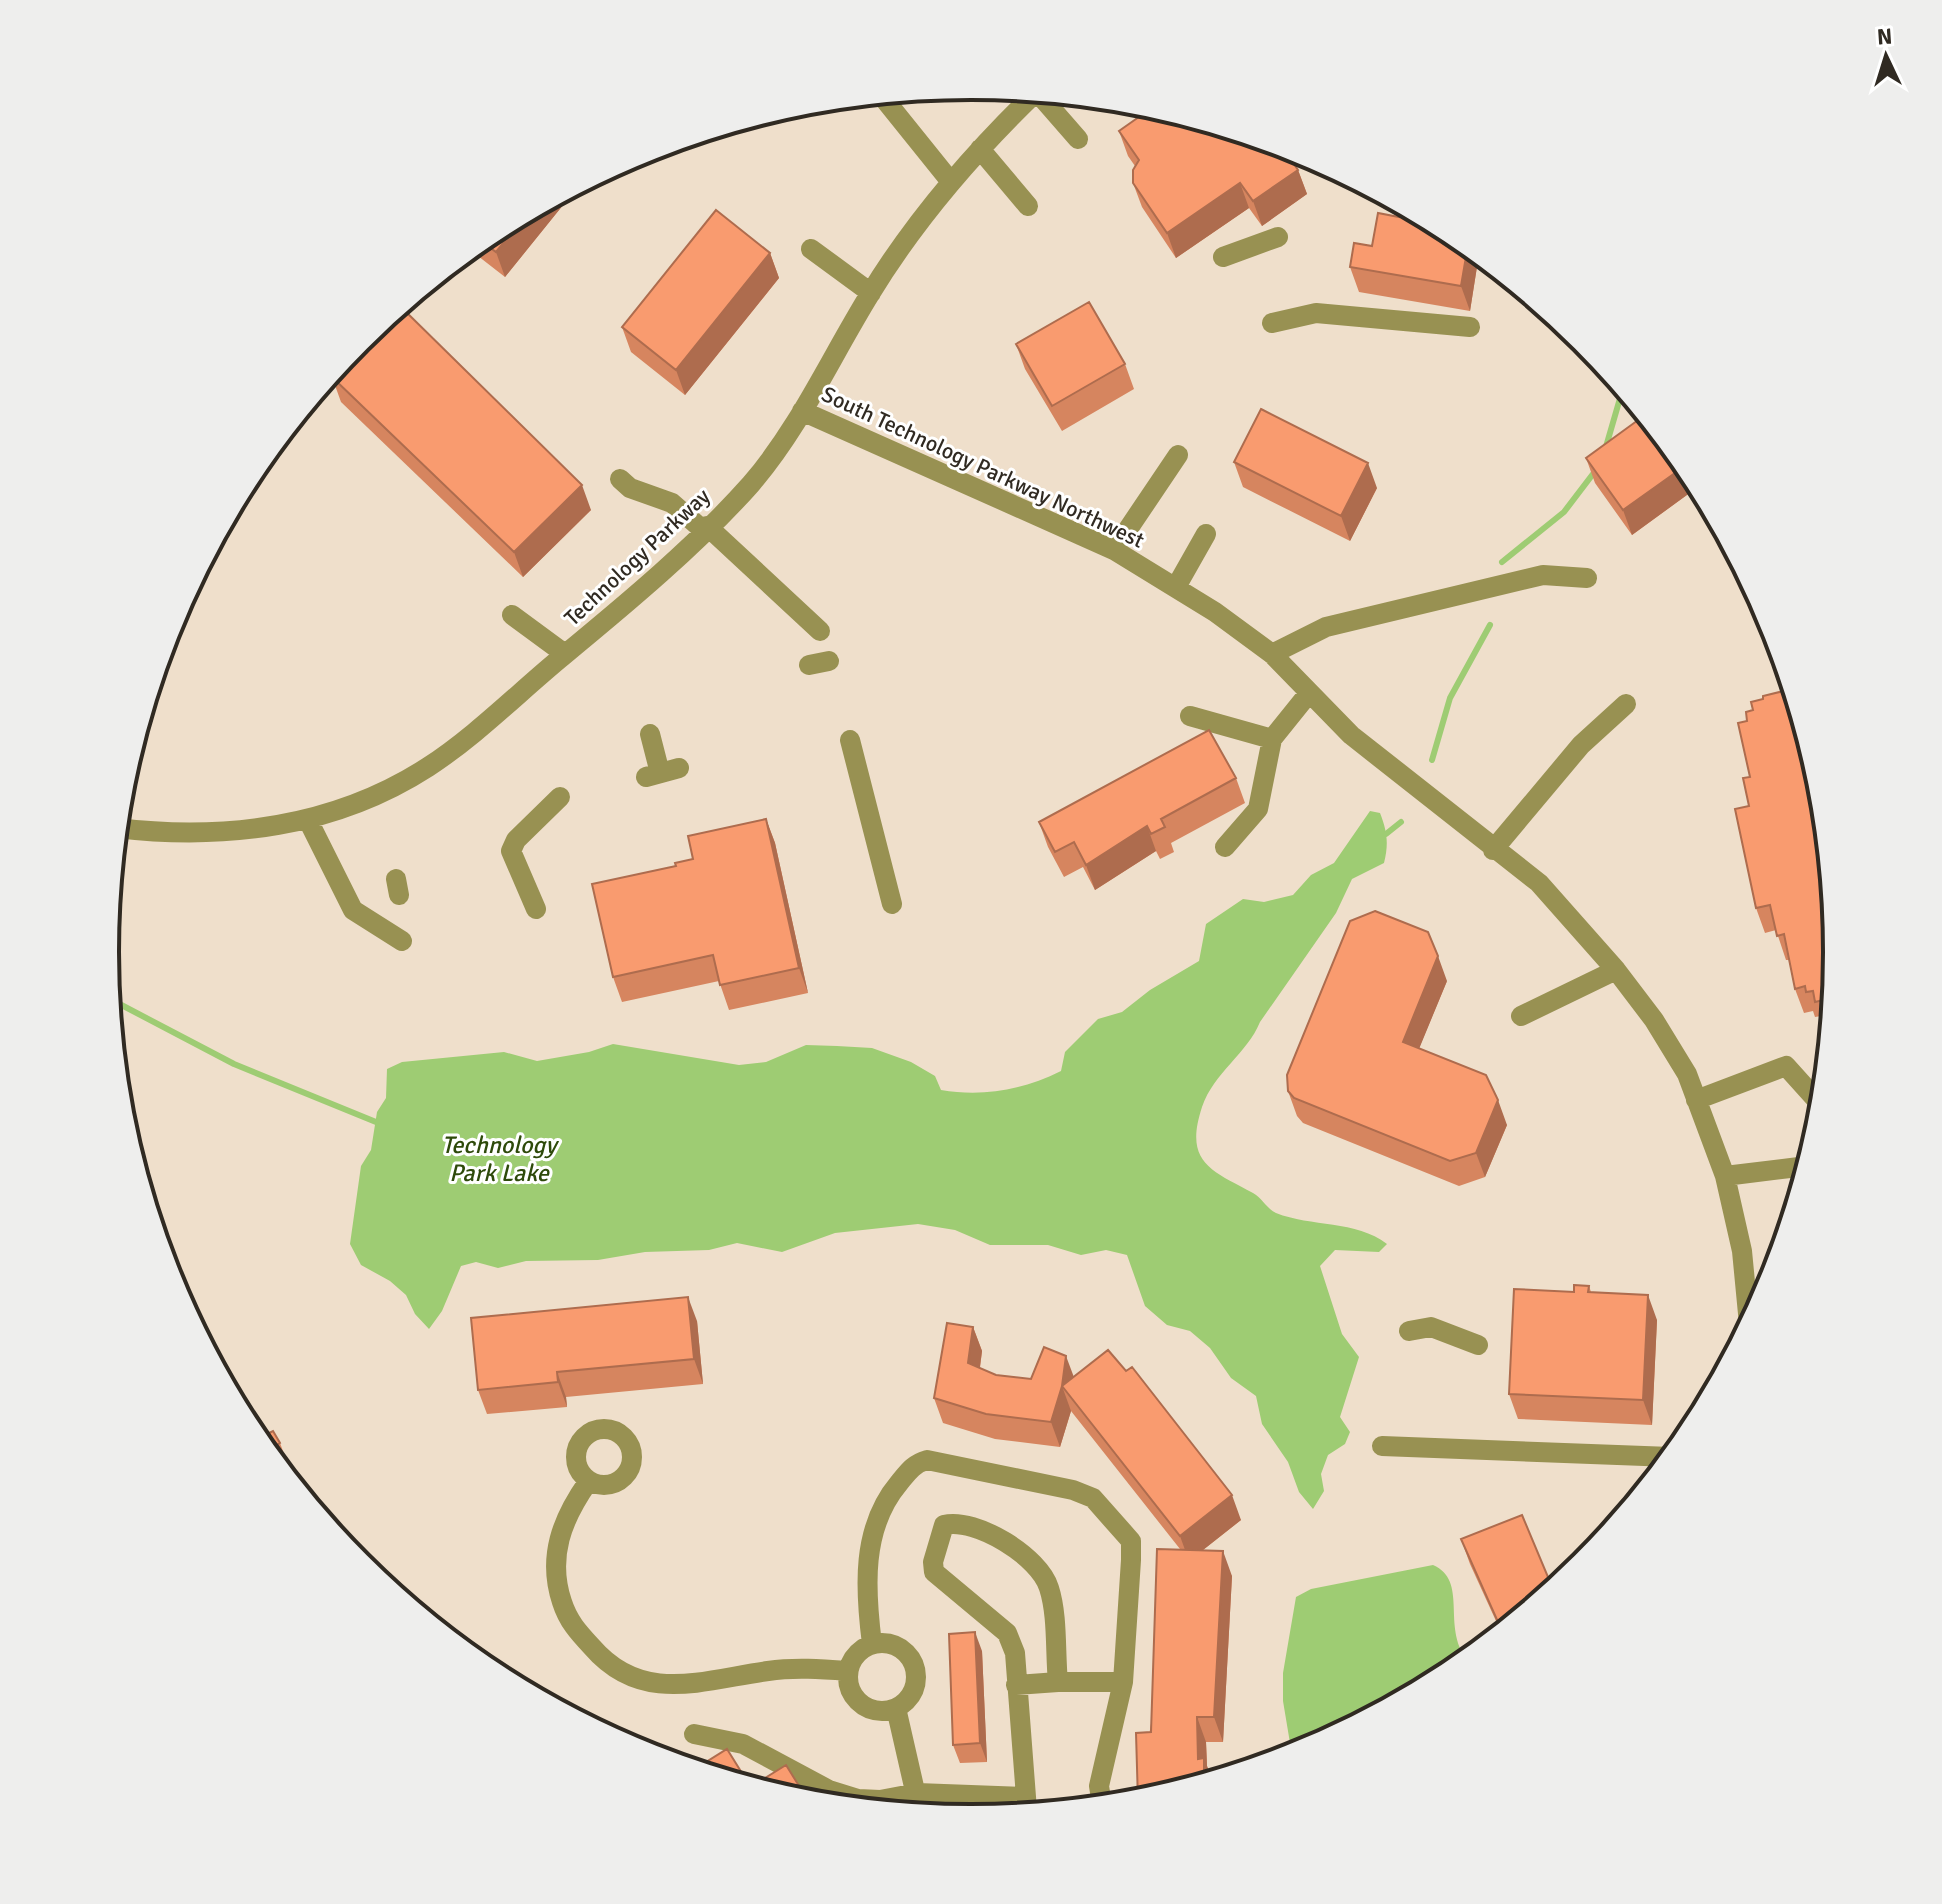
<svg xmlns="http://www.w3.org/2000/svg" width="1942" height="1904" viewBox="0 0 1942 1904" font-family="Signika,sans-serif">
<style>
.water{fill:#9ecc73}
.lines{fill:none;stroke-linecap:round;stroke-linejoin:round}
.stream{stroke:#9ecc73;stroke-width:6}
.minor{stroke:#989152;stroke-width:20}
.wall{fill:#d6855f}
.shaded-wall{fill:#ae6c4e}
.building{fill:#f99b6f;stroke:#ae6c4e;stroke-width:2}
.labels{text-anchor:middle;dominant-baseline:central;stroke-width:6;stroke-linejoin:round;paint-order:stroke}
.street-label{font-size:22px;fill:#302a22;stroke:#fff}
.water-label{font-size:24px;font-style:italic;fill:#2e4a0a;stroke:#fff}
.rim{fill:none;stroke:#302a22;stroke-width:4}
</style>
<rect width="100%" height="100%" fill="#efdfcb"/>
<path class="water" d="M1370 811 1380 813C1387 831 1389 843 1384 863L1352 879 1336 913 1260 1022C1247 1054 1214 1072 1202 1107 1184 1162 1210 1170 1253 1193 1262 1198 1267 1209 1276 1213 1311 1227 1356 1220 1387 1244L1379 1252 1335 1250 1320 1266 1342 1334 1359 1357 1340 1417 1350 1432 1345 1444 1328 1455 1321 1474 1324 1491 1313 1509 1299 1492 1288 1462 1262 1424 1256 1396 1231 1378 1210 1348 1190 1331 1167 1325 1145 1306 1127 1255 1106 1250 1081 1255 1048 1245H990L955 1230 918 1224 835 1233 782 1252 737 1243 709 1250 645 1252 598 1260 526 1261 498 1268 476 1262 461 1266 442 1311 429 1329 415 1314 406 1295 390 1281 361 1265 350 1244 361 1166 371 1150 377 1112 386 1098 387 1069 402 1062 504 1052 537 1061 589 1052 613 1044 739 1065 766 1062 806 1045 837 1046 872 1048 911 1062 935 1076 941 1090C983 1097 1023 1090 1061 1071L1065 1052 1098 1019 1122 1012 1150 990 1199 961 1206 924 1243 899 1264 902 1293 895 1311 875 1334 863Z
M1433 1565C1469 1581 1441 1626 1467 1660L1452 1672 1292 1755 1283 1701V1673L1296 1597 1311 1589Z"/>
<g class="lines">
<path class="stream" d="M1605 450 1623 388
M1502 562 1564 512 1596 470
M1432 760 1450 698 1490 625
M1386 834 1401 822
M110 999 234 1064 376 1122"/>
<path class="minor" d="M1037 92 1078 139
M881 95 951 182
M980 149 1028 206
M811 249 871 293
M1223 257 1278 237
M1272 323 1316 313 1470 327
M802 411 1114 550 1215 612 1272 654 1351 735 1539 883 1616 970 1654 1020 1687 1074 1725 1176 1742 1251 1749 1324
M620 479 630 488 672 503 703 530
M707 526 820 631
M1114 550 1178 455
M1176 587 1206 534
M512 615 565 654
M1272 654 1326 627 1543 575 1587 578
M809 665 829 661
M1190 716 1272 739
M650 734 660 773
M850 740 892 904
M646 777 679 768
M308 820 353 910 402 941
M117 828C225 841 335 827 428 767 476 736 519 692 563 656 626 604 697 545 751 484 800 427 831 357 870 294 915 220 973 153 1036 92
M1225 847 1258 809 1272 739 1309 693
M1493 850 1581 745 1626 704
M396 879 399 895
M536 909 511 851 516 840 560 797
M1521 1016 1616 970
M1696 1100 1786 1066 1822 1106
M1725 1176 1807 1166
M1409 1331 1431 1327 1478 1345
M576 1457a28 28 0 1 1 56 0a28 28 0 1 1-56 0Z
M1382 1446 1671 1457
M588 1482C562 1519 547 1557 562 1602 568 1621 578 1632 592 1647 642 1705 703 1680 768 1671 794 1667 822 1669 848 1671
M848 1677a34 34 0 1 1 68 0a34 34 0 1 1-68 0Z
M872 1644C865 1589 861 1528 899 1483 908 1472 913 1464 927 1460L1073 1490 1093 1498 1131 1541V1560L1123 1682 1099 1786 1102 1805
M1016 1685 1058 1682
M896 1708 920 1813
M694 1734 743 1744 829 1790 858 1799 880 1800 917 1793 1026 1797 1027 1812
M1026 1797 1015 1653 1007 1633 934 1572 933 1562 944 1525C976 1517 1040 1557 1049 1588 1058 1616 1055 1653 1058 1682H1123"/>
</g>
<path class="wall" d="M1119 131 1298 170 1307 194 1262 226 1249 208 1176 258 1142 207 1133 183 1135 166 1128 156Z
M580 184 505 277 469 249 490 232Z
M1452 232 1479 254 1470 311 1359 292 1350 267 1372 246Z
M770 253 779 278 685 395 631 352 622 327Z
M1016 344 1125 364 1134 389 1062 431 1025 369Z
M332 377 591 510 523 577 341 402Z
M1645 415 1691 471 1695 497 1691 492 1632 535 1595 483 1586 458Z
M1234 462 1377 488 1350 541 1243 487Z
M1763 699 1837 952 1830 1026 1824 1027 1821 1016 1815 1017 1813 1011 1804 1013 1795 989 1789 960H1786L1776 930 1765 933 1756 908 1749 806 1750 777 1747 721 1753 710Z
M1236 778 1245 803 1171 843 1174 852 1160 859 1156 851 1095 890 1083 867 1064 877 1048 847 1039 822Z
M766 819 775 843 808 993 729 1010 719 981 622 1002 613 977 676 866 693 859Z
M1447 981 1419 1048 1507 1125 1485 1177 1459 1186 1303 1123 1297 1116 1288 1091Z
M1589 1286 1591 1292 1657 1320 1652 1425 1518 1419 1509 1394 1574 1292Z
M697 1321 703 1384 566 1397 567 1407 487 1414 478 1390Z
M973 1327 982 1351 980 1368 996 1375 1031 1379 1074 1377 1241 1520 1203 1550 1232 1576 1223 1742H1206L1207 1766 1212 1780 1138 1802 1180 1549 1071 1411 1060 1447 995 1439 943 1423 934 1398Z
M251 1433 263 1436 280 1443 287 1462 285 1463 298 1491Z
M1461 1539 1553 1589 1501 1632 1470 1564Z
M982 1651 987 1762 960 1763 953 1745Z"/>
<path class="shaded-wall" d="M1298 170 1307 194 1262 226 1253 201Z
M1240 183 1249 208 1176 258 1167 233Z
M580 184 505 277 496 252 529 211Z
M1468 245 1479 254 1470 311 1461 286Z
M770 253 779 278 685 395 676 370Z
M1368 463 1377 488 1350 541 1341 516Z
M1682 468 1691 492 1632 535 1623 510Z
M1690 469 1702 492 1695 497 1686 472Z
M582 485 591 510 523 577 514 552Z
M766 819 775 843 808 993 799 968Z
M1147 826 1156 851 1095 890 1086 865Z
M1438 956 1447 981 1412 1066 1403 1042Z
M1498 1100 1507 1125 1485 1177 1476 1153Z
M1648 1295 1657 1320 1652 1425 1643 1400Z
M688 1297 697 1321 703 1384 694 1359Z
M973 1327 982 1351 977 1388 968 1363Z
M1066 1356 1075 1380 1062 1386 1071 1411 1060 1447 1051 1422Z
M557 1372 566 1397 567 1407 558 1382Z
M1232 1495 1241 1520 1189 1561 1180 1536Z
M1223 1551 1232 1576 1223 1742 1214 1717Z
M975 1632 982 1651 987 1762 980 1743Z
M1197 1717 1206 1742 1207 1766 1212 1780 1204 1782 1198 1759Z"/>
<path class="building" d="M1153 107 1281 145 1298 170 1253 201 1240 183 1167 233 1133 183V170L1139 160 1119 131Z
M1402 205 1452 232 1468 245 1461 286 1350 267 1354 243 1372 246 1378 213 1399 217Z
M716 210 770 253 676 370 622 327Z
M529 211 496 252 480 240 490 232Z
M1089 302 1125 364 1052 406 1016 344Z
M400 306 582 485 514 552 332 377V372L359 339Z
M1261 409 1368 463 1341 516 1234 462Z
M1645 415 1690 469 1686 472 1682 468 1623 510 1586 458Z
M1792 689 1820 784 1837 952 1832 998 1815 1002 1813 991 1806 992 1805 986 1795 989 1784 934 1777 936 1770 905 1756 908 1735 809 1749 806 1743 778 1750 777 1738 723 1747 721 1746 712 1753 710 1751 702 1763 699V696Z
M1209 730 1236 778 1161 819 1165 827 1151 834 1147 826 1086 865 1074 842 1055 852 1039 822Z
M766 819 799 968 720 985 713 955 613 977 592 884 676 866 675 863 693 859 688 836Z
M1375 911 1428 932 1438 956 1403 1042 1486 1075 1498 1100 1476 1153 1450 1161 1294 1098 1288 1091 1287 1075 1350 921Z
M1574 1285 1589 1286 1588 1292 1648 1295 1643 1400 1509 1394 1514 1289 1574 1292Z
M688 1297 694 1359 557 1372 558 1382 478 1390 471 1318Z
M947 1323 973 1327 968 1363 996 1375 1031 1379 1044 1347 1066 1356 1062 1386 1108 1350 1126 1371 1132 1367 1232 1495 1180 1536 1062 1386 1051 1422 986 1414 934 1398Z
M235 1384 263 1436 273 1431 280 1443 275 1446 295 1482 293 1484 251 1433 227 1389Z
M1522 1515 1553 1589 1502 1631 1461 1539Z
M1157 1549 1223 1551 1214 1717H1197L1198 1759 1204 1758V1782L1138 1802 1136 1733 1151 1732Z
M975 1632 980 1743 953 1745 949 1634Z
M727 1749 750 1786 695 1769Z
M786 1765 809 1802 802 1801 752 1786Z
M989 1812 990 1816 971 1818 960 1817V1814Z"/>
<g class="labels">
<g class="street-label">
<text transform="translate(983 467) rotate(25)">South Technology Parkway Northwest</text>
<text transform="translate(637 557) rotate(-43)">Technology Parkway</text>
</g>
<g class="water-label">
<text x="499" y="1145">Technology<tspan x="499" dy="28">Park Lake</tspan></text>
</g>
</g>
<path d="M0 0H1942V1904H0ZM119 952a852 852 0 1 1 1704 0a852 852 0 1 1-1704 0Z" fill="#eeeeed" fill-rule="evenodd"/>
<path class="rim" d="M119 952a852 852 0 1 1 1704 0a852 852 0 1 1-1704 0Z"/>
<g transform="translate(1886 56) rotate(356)" stroke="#ffffff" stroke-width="6" paint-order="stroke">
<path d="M0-6L14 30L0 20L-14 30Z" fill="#302a22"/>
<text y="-12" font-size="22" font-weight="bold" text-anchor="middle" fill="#302a22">N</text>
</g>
</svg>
